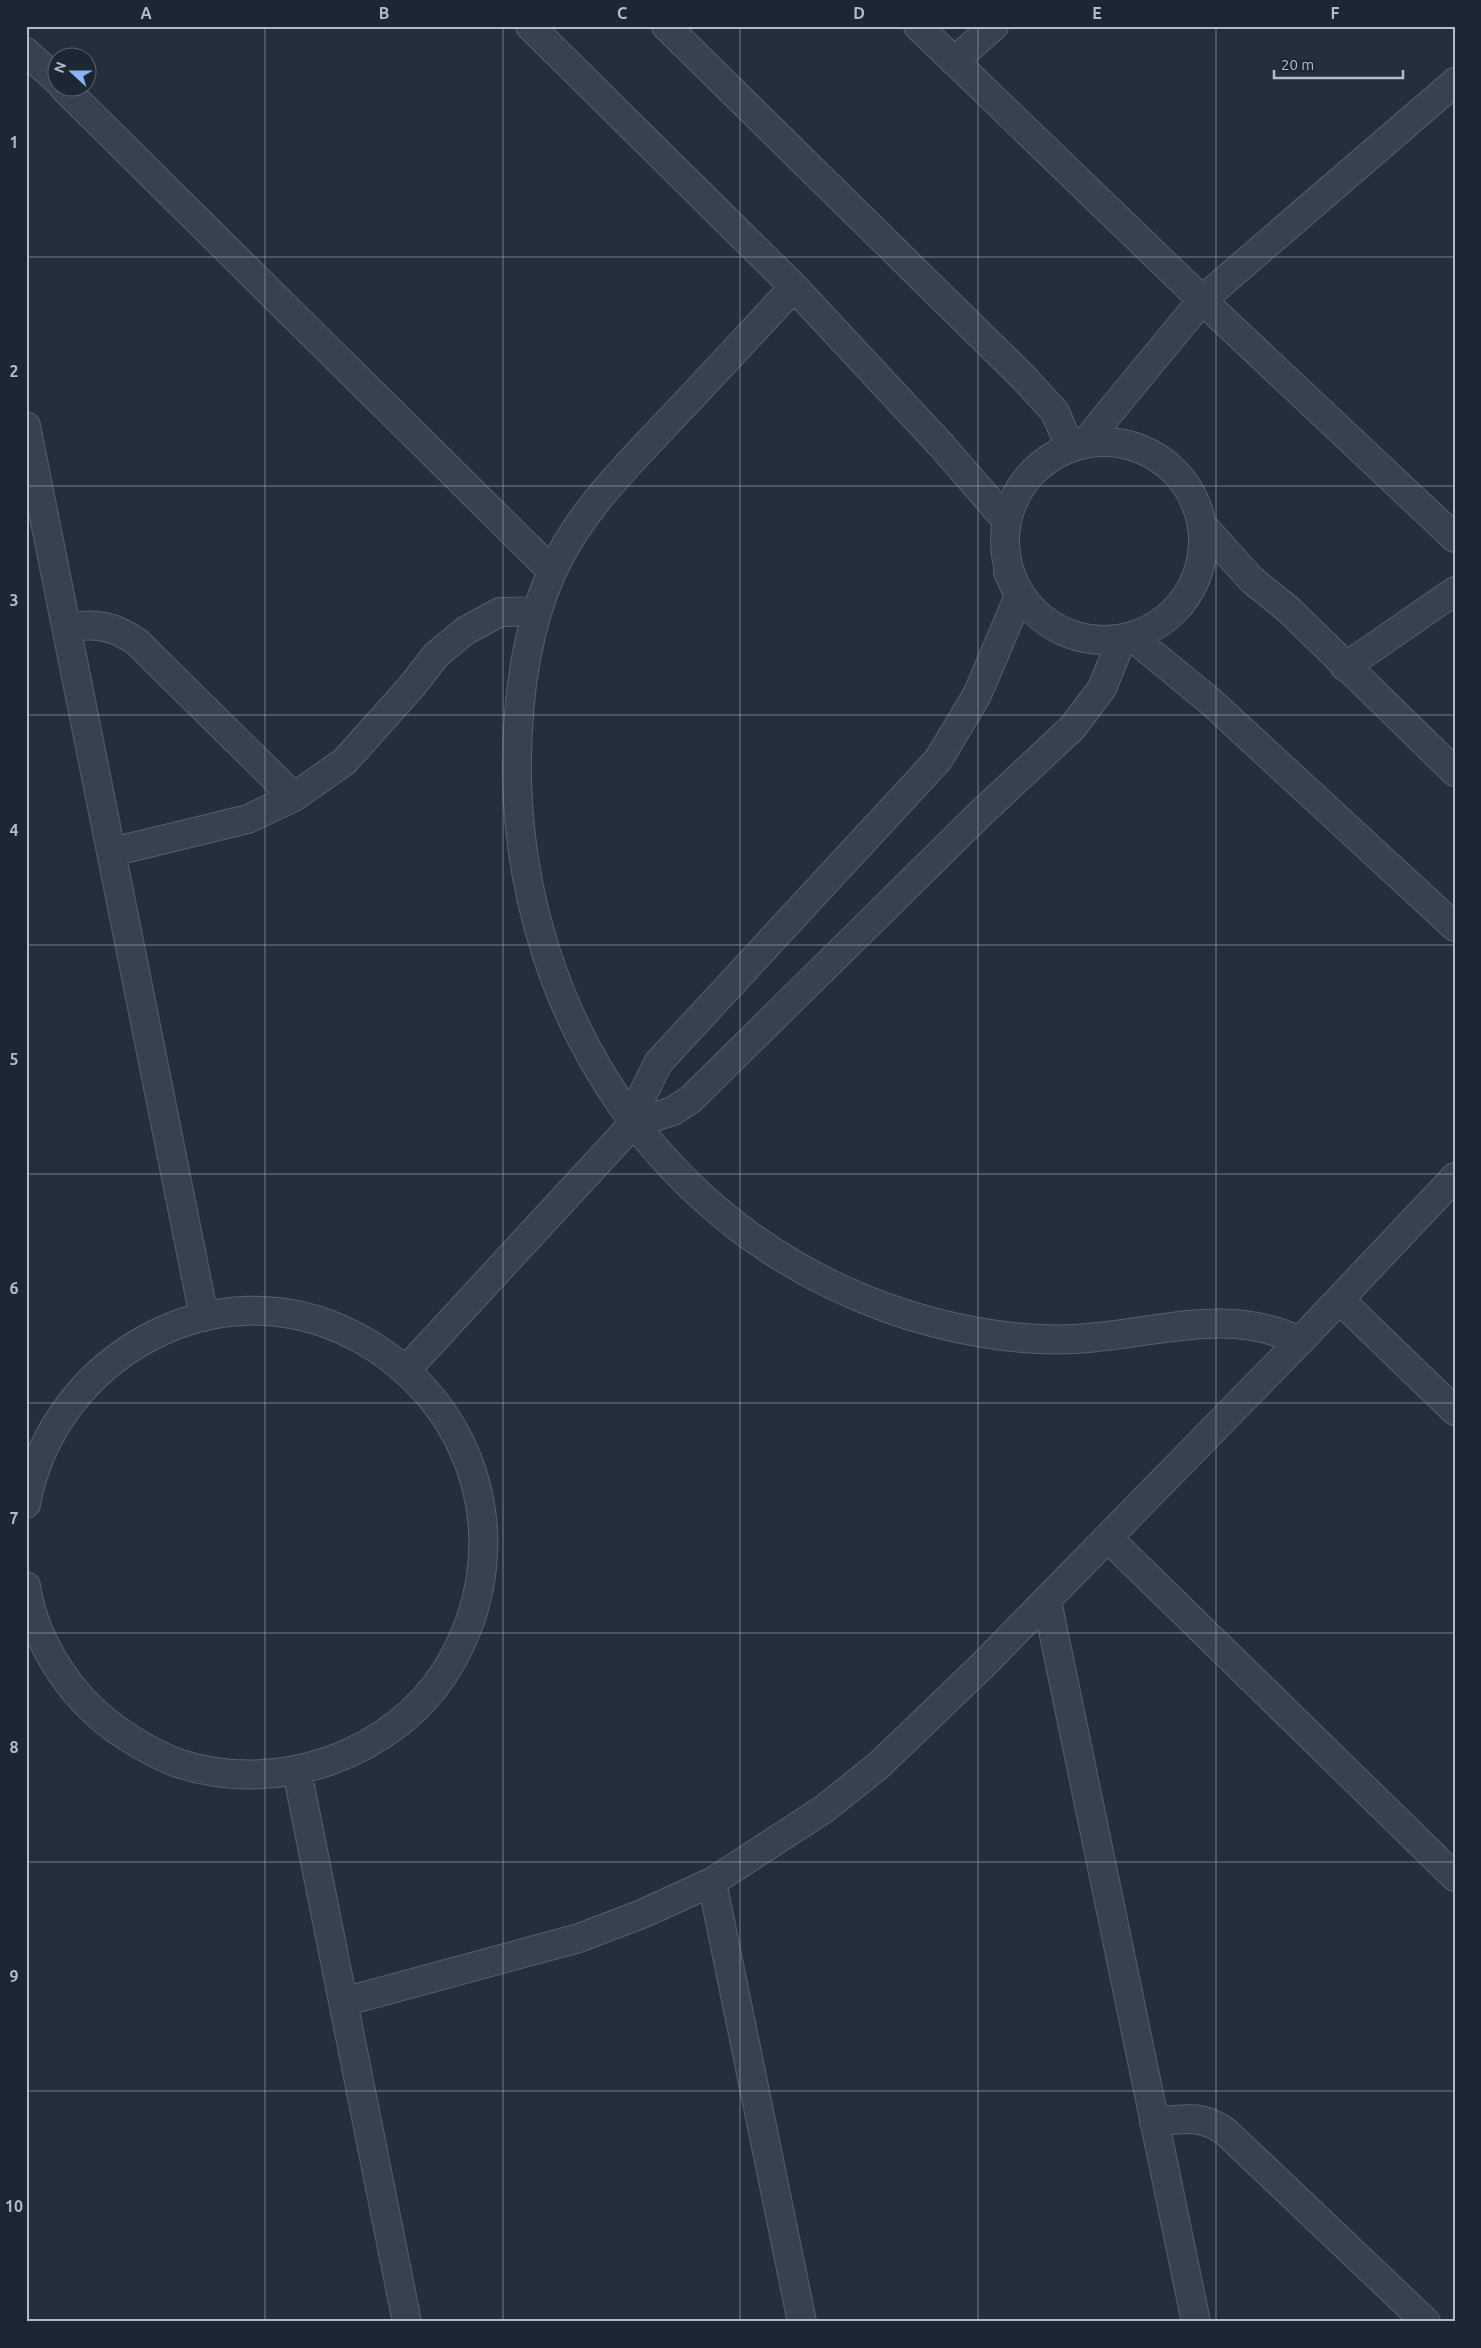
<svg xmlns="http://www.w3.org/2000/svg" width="1481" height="2348" viewBox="0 0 1481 2348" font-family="Ubuntu,sans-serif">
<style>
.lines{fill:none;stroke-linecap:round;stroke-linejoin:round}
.street-casing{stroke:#565f6c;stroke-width:30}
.street{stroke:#38414e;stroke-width:28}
.grid{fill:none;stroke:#b4bcc9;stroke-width:1;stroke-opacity:0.55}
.neatline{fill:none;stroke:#b4bcc9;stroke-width:2}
.grid-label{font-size:16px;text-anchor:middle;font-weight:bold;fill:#b4bcc9}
</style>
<rect width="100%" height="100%" fill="#242f3e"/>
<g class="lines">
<defs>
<path id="street" d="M530 26 794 287 942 446 1007 521
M666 26 1024 378 1055 412 1070 447
M918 26 1202 300 1455 538
M26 52 58 81
M954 61 994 26
M64 88 552 571
M794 287C751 333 709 379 666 424 623 470 578 514 552 572 523 637 516 710 517 780 523 1018 663 1229 890 1309 947 1329 1014 1342 1075 1339 1154 1335 1225 1305 1300 1341
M26 426 204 1317
M1087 440 1202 300 1455 82
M1005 541a99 99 0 1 1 198 0a99 99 0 1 1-198 0Z
M1203 526 1252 580 1289 610 1455 772
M67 628C94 622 114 626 137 642L294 797
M1132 637 1210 701 1455 927
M1345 667 1455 591
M112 852 248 819 294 797 345 761 412 686 436 655 465 631 500 612 537 611
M633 1124 673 1111 691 1099 980 814 1073 727 1102 688 1122 639
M1340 1300 1455 1411
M406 1370 633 1124 639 1102 658 1063 938 760 977 695 1019 596 1008 572
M26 1504C53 1357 216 1264 353 1335 478 1399 521 1548 447 1669 393 1756 277 1795 181 1764 162 1758 143 1747 126 1736 75 1704 35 1645 26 1586
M1108 1538 1455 1877
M1047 1601 1196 2322
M297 1771 407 2322
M712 1882 802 2322
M343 2002 579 1938 642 1914 712 1882 824 1809 879 1765 984 1664 1300 1341 1455 1177
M1154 2122C1184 2119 1201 2114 1226 2132L1426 2322"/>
</defs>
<use href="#street" class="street-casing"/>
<use href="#street" class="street"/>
</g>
<path class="grid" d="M265 26V2322M503 26V2322M740 26V2322M978 26V2322M1216 26V2322M26 257H1455M26 486H1455M26 715H1455M26 945H1455M26 1174H1455M26 1403H1455M26 1633H1455M26 1862H1455M26 2091H1455"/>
<rect width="1481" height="2348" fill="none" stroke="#1d2633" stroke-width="55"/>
<g transform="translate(72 72) rotate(291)"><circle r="24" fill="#1d2633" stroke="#59626f"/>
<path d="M0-4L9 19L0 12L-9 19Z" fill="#8ab4f8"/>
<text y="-8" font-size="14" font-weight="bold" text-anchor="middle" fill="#b4bcc9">N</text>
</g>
<path d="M1274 70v8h129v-8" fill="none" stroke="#b4bcc9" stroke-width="2.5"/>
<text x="1281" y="70" font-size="15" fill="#b4bcc9" stroke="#1d2633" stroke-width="4" paint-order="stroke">20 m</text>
<rect x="28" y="28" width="1426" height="2292" class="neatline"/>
<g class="grid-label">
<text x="146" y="19">A</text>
<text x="384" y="19">B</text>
<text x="622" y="19">C</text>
<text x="859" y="19">D</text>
<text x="1097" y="19">E</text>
<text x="1335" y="19">F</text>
<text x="14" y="148">1</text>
<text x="14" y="377">2</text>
<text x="14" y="606">3</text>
<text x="14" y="836">4</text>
<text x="14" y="1065">5</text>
<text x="14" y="1294">6</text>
<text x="14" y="1524">7</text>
<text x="14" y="1753">8</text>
<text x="14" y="1982">9</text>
<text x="14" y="2212">10</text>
</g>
</svg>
